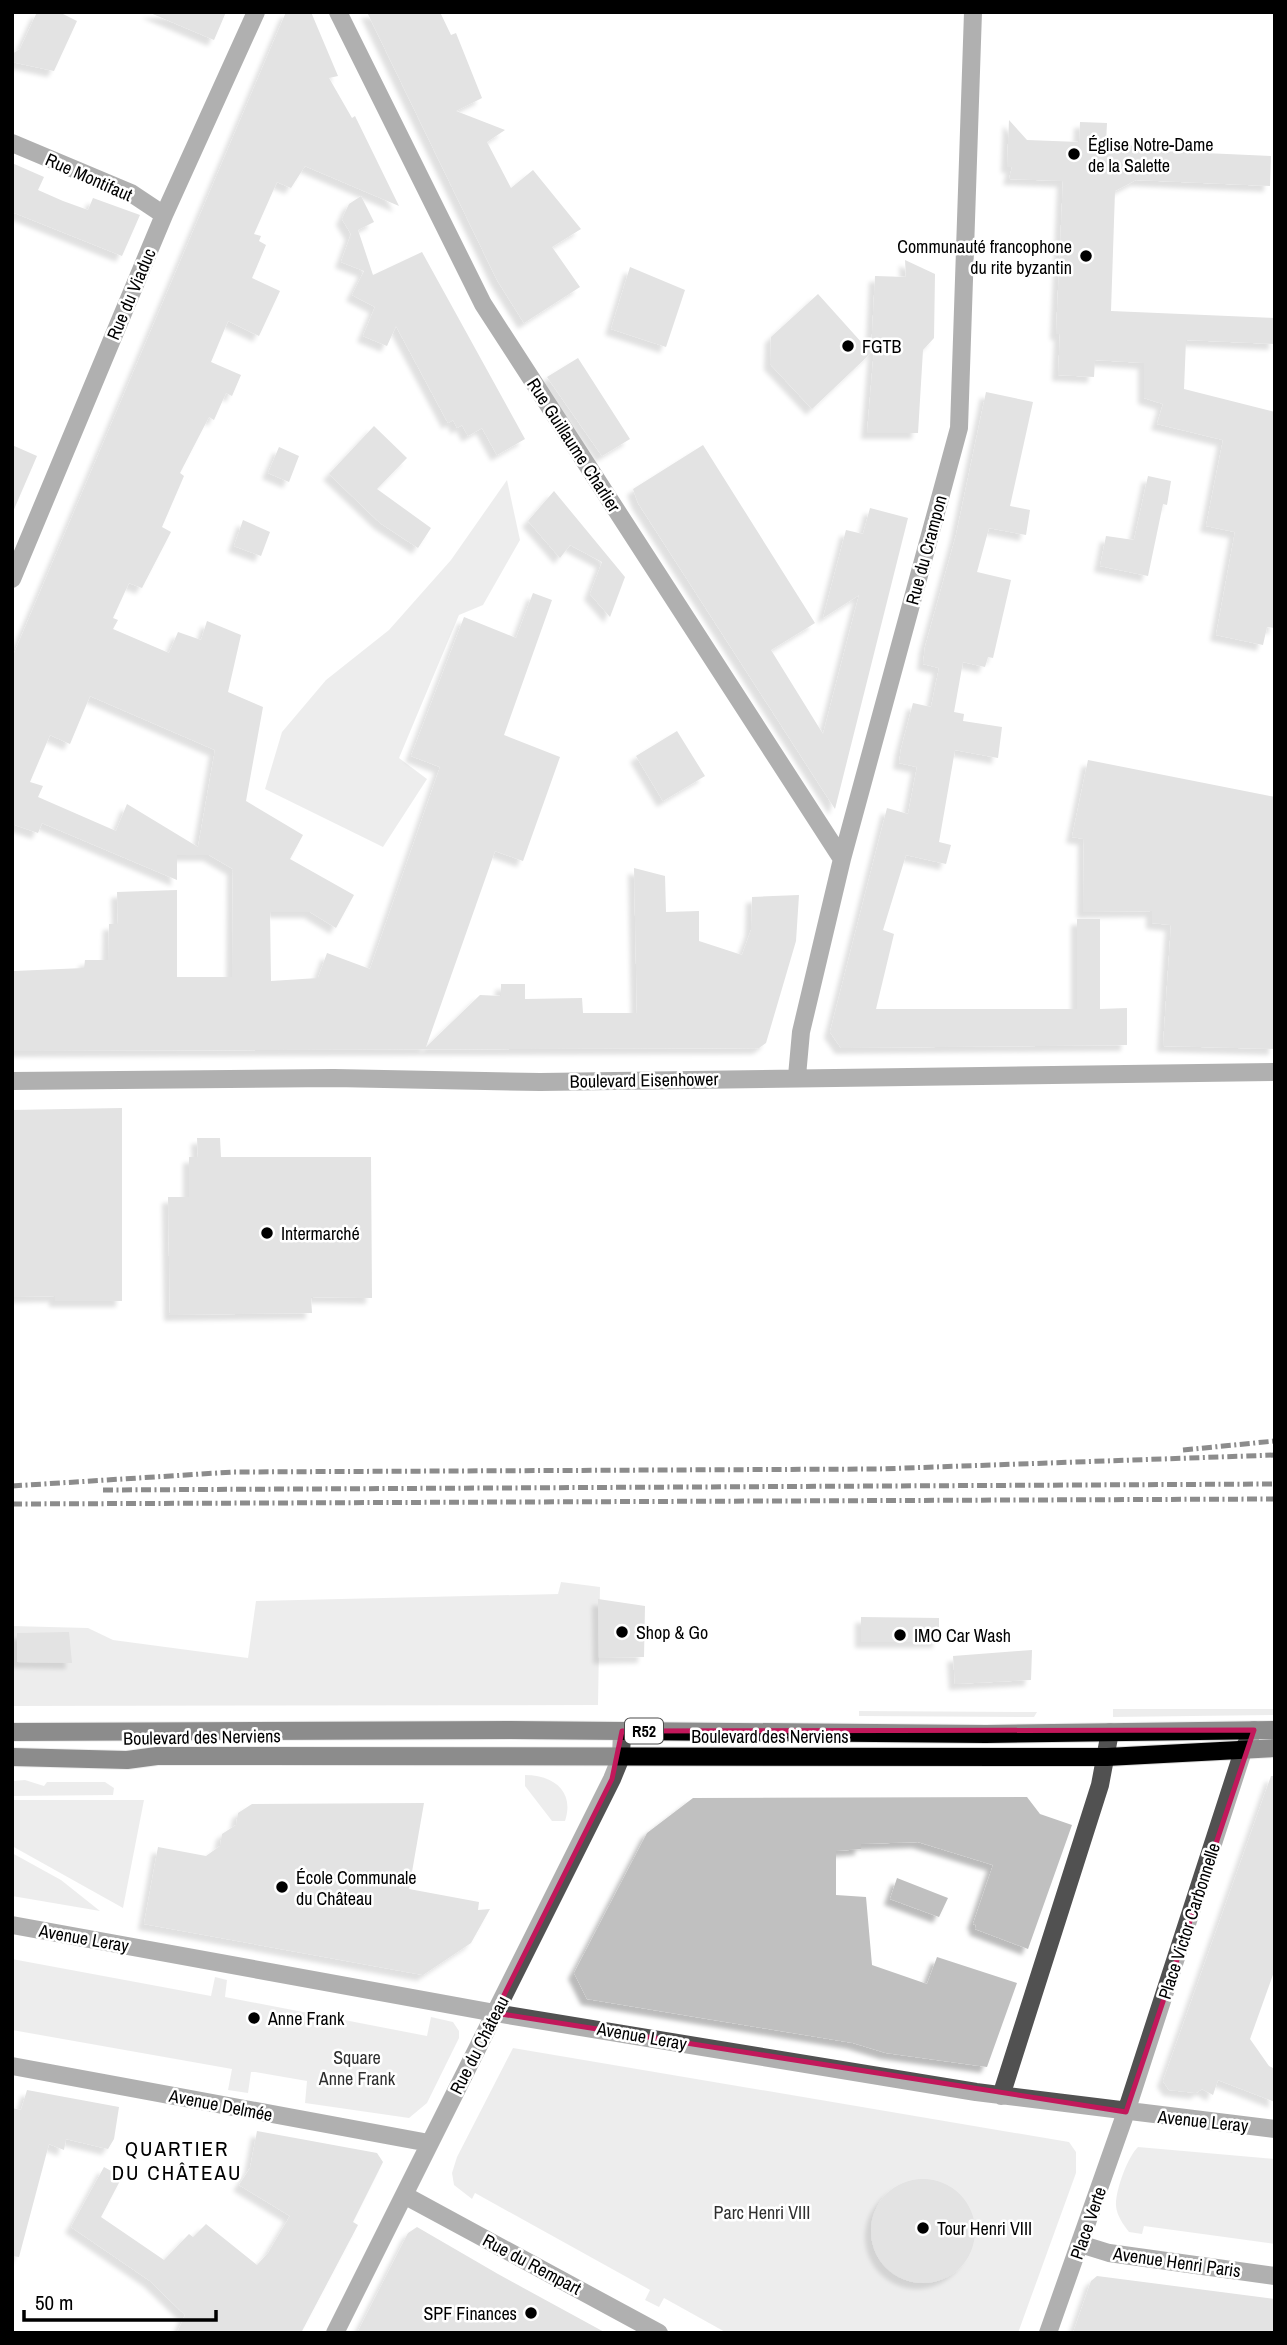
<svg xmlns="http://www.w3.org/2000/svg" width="1287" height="2345" viewBox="0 0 1287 2345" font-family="'Archivo Narrow',sans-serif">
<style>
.green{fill:#d8d8d8}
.building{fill:#c0c0c0;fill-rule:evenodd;filter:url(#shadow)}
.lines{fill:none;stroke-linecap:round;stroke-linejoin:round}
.major-casing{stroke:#dbdbdb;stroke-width:20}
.minor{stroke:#515151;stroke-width:18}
.major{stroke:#000;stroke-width:18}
.rail{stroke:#000;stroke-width:5;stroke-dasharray:10 3.5 2 3.5;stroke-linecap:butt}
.marked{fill:none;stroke:#c2185b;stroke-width:5;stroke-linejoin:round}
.poi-dot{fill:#000;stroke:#fff;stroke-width:2.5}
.labels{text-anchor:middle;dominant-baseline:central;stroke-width:5;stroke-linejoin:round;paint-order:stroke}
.shield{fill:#fff;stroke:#4c4c4c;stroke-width:2}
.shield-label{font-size:16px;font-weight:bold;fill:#000}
.poi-label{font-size:18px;fill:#000;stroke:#fff;text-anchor:start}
.street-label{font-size:18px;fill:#000;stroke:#fff}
.park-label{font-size:18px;fill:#2f2f2f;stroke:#fff}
.quarter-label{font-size:21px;letter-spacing:2px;fill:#000;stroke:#fff}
</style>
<defs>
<filter id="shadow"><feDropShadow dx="-6" dy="6" stdDeviation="2" flood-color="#0004"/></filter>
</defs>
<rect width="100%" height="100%" fill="#fff"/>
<path class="green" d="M507 480 520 540 483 605 459 615 399 758 427 779 383 847 265 789 282 732 326 680 389 630 451 560Z
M561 1582 600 1587 598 1705 12 1706V1626L88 1628 113 1640 248 1658 256 1601 558 1594Z
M1113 1709H1275V1715L1113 1717Z
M859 1711 1037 1712 1034 1717 859 1716Z
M525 1775C553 1775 575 1791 565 1821H552L525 1786Z
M25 1780 44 1786 47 1782H105L114 1788 113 1795 12 1796V1781Z
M12 1800H144L123 1908 12 1846Z
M12 1853 61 1880 100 1911 12 1896Z
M12 1959 211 1996 215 1977 227 1980 225 1997 427 2036 431 2017 453 2022 459 2031V2038L427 2103 409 2118 305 2103 307 2081 255 2072H251L248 2093 228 2090 232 2069 12 2030Z
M513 2048 1069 2142 1076 2152V2173L1018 2333H727L664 2298 659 2307 645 2300 650 2290 475 2193 472 2199 454 2185 452 2173 457 2157Z
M1138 2147 1275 2159V2244L1144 2226 1142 2234 1129 2232C1123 2224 1117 2216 1116 2206 1115 2191 1128 2156 1138 2147Z"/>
<path class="building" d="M37 12H59L77 21 54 71 12 62V54L20 49Z
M148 12H226L214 40Z
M286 12H311L338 76 329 78 352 118 355 116 399 206 305 166 291 188 277 182 254 234 261 236 259 241 266 245 252 278 280 291 259 336 228 321 211 362 241 375 232 396 226 393 214 420 209 417 180 473 184 476 162 527 171 532 142 588 129 583 113 618 118 620 113 629 169 653 178 632 201 640 207 621 241 635 228 692 263 707 246 801 303 835 290 859 354 895 336 928 310 912H270L271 981 318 978 327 953 370 969 440 767 411 756 464 617 516 638 533 593 552 600 504 735 560 757 523 861 495 851 426 1047 480 995 501 996V984H525V999L582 998 583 1013H637L634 868 665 876 666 912 699 911V941L742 955 751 930 752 897 799 895 796 941 766 1043 759 1048 12 1051 14 971 84 968 85 960H108L109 924H118L117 892 177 890V977H232L233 869 209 855H177V880L42 823 38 833 12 824V658ZM90 696 215 750 198 847 127 804 116 831 38 797 43 786 30 782 50 735 70 744Z
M367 12H440L451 35 456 33 482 98 456 111 505 130 487 142 511 188 533 170 581 229 552 247 580 287 524 323 497 280Z
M1009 120 1027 140 1079 142 1080 122 1107 123 1106 143 1129 144 1138 150 1271 156 1270 186 1136 180 1115 191 1111 311 1275 318V344L1186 340 1184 389 1275 412V628L1267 627 1263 645 1216 635 1235 532 1206 526 1223 440 1157 424 1163 404 1144 398V363L1095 360 1094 377 1058 375 1060 334H1056L1063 181 1009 179 1012 167H1007Z
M12 163 44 177 38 190 63 201 88 210 93 198 140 215 122 256 12 212Z
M361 196 374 222 358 230 373 275 422 252 525 439 497 455 482 428 468 436 462 425 457 428 453 420 448 423 396 326 387 346 363 336 375 307 352 295 364 271 341 262 351 234 342 219 349 204Z
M905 260 935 274 934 338 923 350 918 433H867L874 349 871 353 875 276 906 277Z
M630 267 685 290 666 347 611 329Z
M818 294 871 353 812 409 770 364 771 337Z
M578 358 630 439 602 456 547 377Z
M986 392 1033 402 1010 506 1030 510 1026 535 989 528 977 572 1011 580 993 658 988 657 985 667 963 662 954 712 964 714 963 721 1002 727 998 758 955 750 939 842 951 845 946 864 906 855 883 930 894 934 876 1009H1077V919H1100V1009L1127 1008V1045L841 1048 830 1032 887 808 908 814 917 767 899 763 901 749 913 703 931 707 939 668 923 664 925 647 956 535Z
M374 426 407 458 377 489 431 528 418 548 380 523 329 474Z
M12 445 37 456 12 514Z
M703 445 815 623 771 650 823 734 859 595 823 618 846 530 863 534 870 508 908 518 835 809 638 503 633 489Z
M279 447 299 456 289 482 268 473Z
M1148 476 1171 481 1167 505 1163 504 1148 576 1100 566 1106 536 1134 540Z
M554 491 625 577 610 617 590 594 602 562 570 545 560 558 528 521Z
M243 520 270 532 261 556 234 546Z
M677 731 705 776 663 801 636 756Z
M1088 760 1275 797V1049L1163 1046 1171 925 1152 923V911L1083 912 1084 839 1072 837Z
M122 1108V1301H55V1296L12 1297V1110Z
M197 1138H220L221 1157H371L372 1298 311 1297 312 1313 170 1315 168 1197H189V1157H198Z
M598 1599 645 1606 644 1657 599 1658Z
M861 1617 939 1618V1642H861Z
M69 1632 72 1663 17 1662V1633Z
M1032 1650 1031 1680 955 1684 953 1656Z
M1271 1776H1275V1969L1250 2039 1269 2066 1275 2069V2102L1218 2080 1213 2095 1202 2089 1196 2093 1169 2090 1163 2081Z
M1027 1797 1040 1814 1072 1825 1028 1949 975 1929 976 1925 973 1924 993 1865 918 1842 861 1844V1849L836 1851V1895L866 1897 872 1965 927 1984 937 1957 1017 1983 987 2067 886 2053 853 2043 587 1999 574 1973 647 1833 693 1798Z
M424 1803 409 1889 479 1902 478 1910 490 1909 471 1943 423 1975 144 1924 158 1847 206 1856 220 1846 222 1834 236 1825 238 1813 252 1804Z
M897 1878 948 1898 939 1917 890 1899Z
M27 2090 119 2107 114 2139 108 2149 66 2139 64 2150 49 2144 19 2257 12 2256V2108L21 2110Z
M257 2131 377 2153 383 2162 353 2222 358 2225 301 2333H177L185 2315 150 2281 71 2227 104 2167 122 2177 101 2217 164 2260 189 2234 193 2237 206 2224 257 2265 268 2253 290 2216 239 2185 250 2168Z
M871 2231a52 52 0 1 1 104 0a52 52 0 1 1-104 0Z
M417 2227 498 2274 606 2333H357L408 2233Z
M1097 2276 1275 2299V2333H1073L1091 2281Z"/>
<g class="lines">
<defs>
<path id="major" d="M12 1732 511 1730 986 1734 1275 1730
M12 1757 127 1760 157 1756 1107 1757 1275 1748"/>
</defs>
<use href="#major" class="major-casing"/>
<path class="minor" d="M338 12 483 304 842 859
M12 143 131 193 164 215
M12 579 164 215 256 12
M797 1076 801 1032 842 859 959 428 973 12
M12 1081 334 1078 540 1082 1275 1072
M12 1925 495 2013 976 2092 1275 2129
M12 2066 429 2143
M1001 2096 1100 1785 1110 1732
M404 2195 659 2333
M1080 2244 1109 2253 1275 2276
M335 2333 612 1779 621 1757 622 1731
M1048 2333 1126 2112 1244 1748 1254 1730"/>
<use href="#major" class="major"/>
<path class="rail" d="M1183 1450 1275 1441
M12 1486 233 1472 878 1469 1275 1455
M103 1490 1275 1484
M12 1504 1275 1499"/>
</g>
<path d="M0 0H1287V2345H0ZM1254 1730 1126 2112 495 2013 612 1779 622 1731Z" fill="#fff" fill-opacity=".55" fill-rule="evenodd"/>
<path class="marked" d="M1254 1730 1126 2112 495 2013 612 1779 622 1731Z"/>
<g class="poi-dot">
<circle cx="1074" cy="154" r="7"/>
<circle cx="1086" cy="256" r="7"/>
<circle cx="848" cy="346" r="7"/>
<circle cx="267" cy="1233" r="7"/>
<circle cx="622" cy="1632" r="7"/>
<circle cx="900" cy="1635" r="7"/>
<circle cx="282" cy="1887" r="7"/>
<circle cx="254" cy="2018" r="7"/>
<circle cx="923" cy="2228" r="7"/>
<circle cx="531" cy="2313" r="7"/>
</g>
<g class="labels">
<rect class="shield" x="625" y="1718.5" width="38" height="25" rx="5"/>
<g class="shield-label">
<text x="644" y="1731">R52</text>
</g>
<g class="poi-label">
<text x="1088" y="144">Église Notre-Dame<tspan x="1088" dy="21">de la Salette</tspan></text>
<text x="1072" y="246" text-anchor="end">Communauté francophone<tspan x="1072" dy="21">du rite byzantin</tspan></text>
<text x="862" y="346">FGTB</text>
<text x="281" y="1233">Intermarché</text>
<text x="636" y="1632">Shop &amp; Go</text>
<text x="914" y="1635">IMO Car Wash</text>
<text x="296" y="1877">École Communale<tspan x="296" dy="21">du Château</tspan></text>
<text x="268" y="2018">Anne Frank</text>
<text x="937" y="2228">Tour Henri VIII</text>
<text x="517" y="2313" text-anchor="end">SPF Finances</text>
</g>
<g class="street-label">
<text transform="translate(89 177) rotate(24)">Rue Montifaut</text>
<text transform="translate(131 294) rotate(-67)">Rue du Viaduc</text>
<text transform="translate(574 445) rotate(57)">Rue Guillaume Charlier</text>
<text transform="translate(926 550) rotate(-75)">Rue du Crampon</text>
<text transform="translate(644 1080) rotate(-1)">Boulevard Eisenhower</text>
<text x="770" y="1736">Boulevard des Nerviens</text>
<text transform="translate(202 1737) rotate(-1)">Boulevard des Nerviens</text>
<text transform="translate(1189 1921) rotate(-72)">Place Victor Carbonnelle</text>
<text transform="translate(84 1938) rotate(10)">Avenue Leray</text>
<text transform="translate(642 2036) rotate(10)">Avenue Leray</text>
<text transform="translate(479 2045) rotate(-63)">Rue du Château</text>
<text transform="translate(221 2105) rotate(11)">Avenue Delmée</text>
<text transform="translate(1203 2121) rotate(6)">Avenue Leray</text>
<text transform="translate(1088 2223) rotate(-71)">Place Verte</text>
<text transform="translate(1177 2262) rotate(8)">Avenue Henri Paris</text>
<text transform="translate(532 2264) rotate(28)">Rue du Rempart</text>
</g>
<g class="park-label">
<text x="357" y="2057">Square<tspan x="357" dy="21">Anne Frank</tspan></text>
<text x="762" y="2212">Parc Henri VIII</text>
</g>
<g class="quarter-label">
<text x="177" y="2148">QUARTIER<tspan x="177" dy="24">DU CHÂTEAU</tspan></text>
</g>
</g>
<rect width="1287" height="2345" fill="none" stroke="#000000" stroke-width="28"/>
<path d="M24 2310v10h192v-10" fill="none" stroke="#000000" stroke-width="3.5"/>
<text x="35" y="2310" font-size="21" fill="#000000" stroke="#ffffff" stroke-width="5" paint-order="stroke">50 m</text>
</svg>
